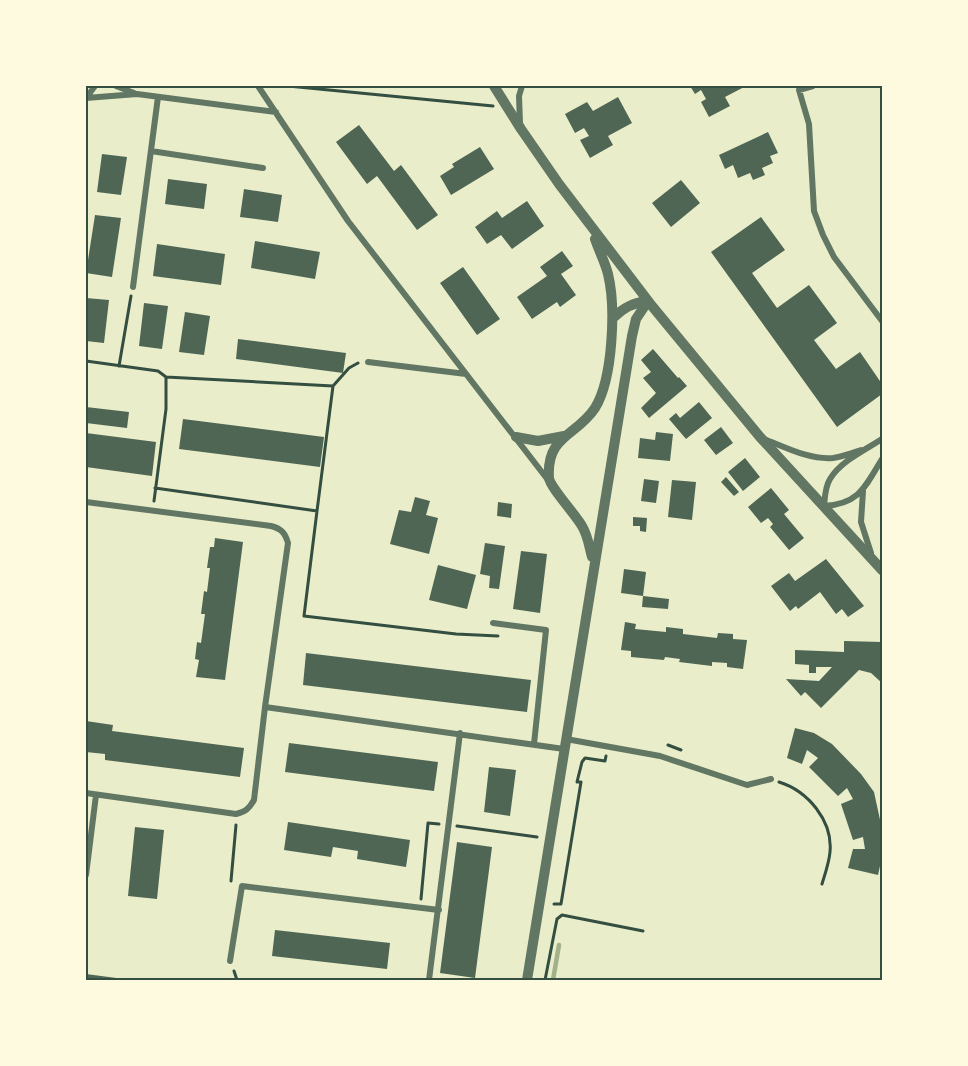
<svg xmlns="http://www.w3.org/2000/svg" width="968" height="1066" viewBox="0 0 968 1066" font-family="'Titillium Web',sans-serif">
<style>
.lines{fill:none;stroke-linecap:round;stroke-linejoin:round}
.stream{stroke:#a3b18a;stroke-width:4.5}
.building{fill:#4f6655}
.path{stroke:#344e41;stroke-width:3}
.minor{stroke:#617663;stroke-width:6}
.tertiary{stroke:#617663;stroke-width:10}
.neatline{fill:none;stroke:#344e41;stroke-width:2}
</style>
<rect width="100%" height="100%" fill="#e9edc9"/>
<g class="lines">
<path class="stream" d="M553 980 559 945"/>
</g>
<path class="building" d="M690 86H746L725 97 730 106 709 117 701 102 706 99 701 90 695 94Z
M618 97 632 123 608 136 613 145 590 158 580 140 589 136 584 128 575 133 565 114 587 102 593 111Z
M359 125 394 171 401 165 438 215 417 230 377 176 367 184 336 142Z
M768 132 778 153 770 156 773 163 762 168 765 175 753 180 750 173 738 178 733 165 725 169 719 155Z
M480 147 494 169 451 195 440 176 454 167 452 164Z
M102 154 127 157 121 195 97 192Z
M168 179 207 184 204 209 165 204Z
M681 180 700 203 671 227 652 203Z
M244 189 282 195 278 222 240 217Z
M527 201 544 226 512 249 501 235 487 244 475 227 497 211 502 218Z
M95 215 121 218 112 277 86 273Z
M761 217 785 250 752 273 777 308 809 285 837 323 814 340 836 369 860 352 882 384V394L837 427 711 252Z
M255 241 320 252 315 279 251 268Z
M157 244 225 254 221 285 153 276Z
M562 251 573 266 561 274 576 295 560 307 557 302 532 319 517 297 547 276 540 267Z
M463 267 500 319 477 335 440 283Z
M86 298 109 300 104 343 86 341Z
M144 303 168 306 162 349 139 346Z
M185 312 210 316 204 355 179 352Z
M238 339 346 353 343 373 236 359Z
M653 349 678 378 679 377 687 386 649 418 641 408 656 393 643 378 651 372 641 360Z
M699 402 712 418 686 439 669 419 676 413 680 418Z
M86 407 129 412 127 428 86 423Z
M183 419 324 437 320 467 179 449Z
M721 427 733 443 716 455 704 440Z
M656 432 673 434 670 461 638 458 640 438 655 440Z
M86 433 156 442 152 476 86 467Z
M745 458 760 477 743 491 728 472Z
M726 477 739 492 734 496 721 482Z
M644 479 659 481 656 503 641 501Z
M672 480 696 482 692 520 668 517Z
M771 488 789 510 784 514 804 538 789 550 770 527 773 524 768 518 761 523 748 507Z
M415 497 430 501 426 515 438 518 429 554 390 544 399 510 411 512Z
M498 502 512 504 511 518 497 516Z
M633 517 647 518 646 532 640 531V526H633Z
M215 538 243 542 225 680 196 677 199 660 195 659 197 642 201 643 205 614H201L204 591 207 592 210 568H207L210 547H214Z
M485 543 505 546 499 589 489 588 490 576 480 574Z
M521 551 547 554 540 613 513 609Z
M826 559 864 606 848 617 842 609 836 614 820 592 798 609 796 606 790 611 771 586 789 573 795 581Z
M438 565 476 575 467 609 429 600Z
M624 569 646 572 643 596 621 593Z
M643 596 669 599 668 609 642 607Z
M625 622 636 624 635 629 666 632V627L683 629V634L717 638 718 633 733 634V639L747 640 743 669 727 667V663L712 662V666L679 662 680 659 665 657 664 660 631 657V651L621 650Z
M844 641 882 642V683L871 673 859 670 821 708 805 692 801 696 786 679 819 681 832 667H816V673H809V665L795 664V650L844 652Z
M306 653 531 680 527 712 303 685Z
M86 721 113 725 112 731 244 748 240 777 105 760V754L86 752Z
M795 728 814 733 832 744 861 774 874 792 882 829V857L878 875 848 868 853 849H865L863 837 853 840 841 804 853 799 847 788 838 796 809 767 818 758 807 750 802 764 787 758Z
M289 743 438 762 434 791 285 772Z
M489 767 516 770 510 816 484 812Z
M288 822 410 840 406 867 357 859 358 851 333 847 331 857 284 850Z
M135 827 164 830 157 899 128 896Z
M457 842 492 847 475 978 440 973Z
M275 930 390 943 387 969 272 956Z
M86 974 124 979V980H86Z"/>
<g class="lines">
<path class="path" d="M288 86 493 106
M86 361 158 371 166 377 333 386
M119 366 131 296
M155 488 317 511 333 386 349 368 358 363
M154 501 166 409V377
M317 511 304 616 456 634 498 636
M668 745 681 750
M779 782C808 791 833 821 830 852 829 863 825 874 822 884
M457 826 537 837
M231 881 236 825
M421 899 428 823 439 824
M554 904H561L581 782H577L582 762 585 758 605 761 606 756
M557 919 562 915 643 931
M234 971 237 980
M545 980 557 919"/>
<path class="minor" d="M116 86 134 93
M258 86 348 221 548 480
M813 86 799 90 809 124 814 211 823 235 834 257 882 321
M86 98 137 94 276 112
M86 98 95 86
M520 123 519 96 522 86
M151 151 263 168
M133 287 158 97
M368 362 466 374
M764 439C785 447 809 460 833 458 842 457 852 453 861 450
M882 439C865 450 841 461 830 479 825 487 825 497 824 506 859 504 865 487 882 459
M863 491 861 522 871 553
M86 502 271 526C282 529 285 533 288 543L265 707 564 749
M493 623 546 630 534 744
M566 739 660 756 747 785 771 779
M86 793 236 814C245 812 249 809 254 800L265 707
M86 875 96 795
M230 961 242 886 439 910
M429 980 460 733"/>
<path class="tertiary" d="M494 86 521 129 559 184 652 306 760 437 882 570
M613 318C623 308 634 302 648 301
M516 437 538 441 564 436
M592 557C589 546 588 536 582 526 576 515 550 487 549 478 546 435 577 436 595 408 613 379 616 307 608 274 605 262 599 251 595 239
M527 980 632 336 636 319 648 301"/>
</g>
<rect width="968" height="1066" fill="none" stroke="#fefae0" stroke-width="174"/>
<rect x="87" y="87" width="794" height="892" class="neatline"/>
</svg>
